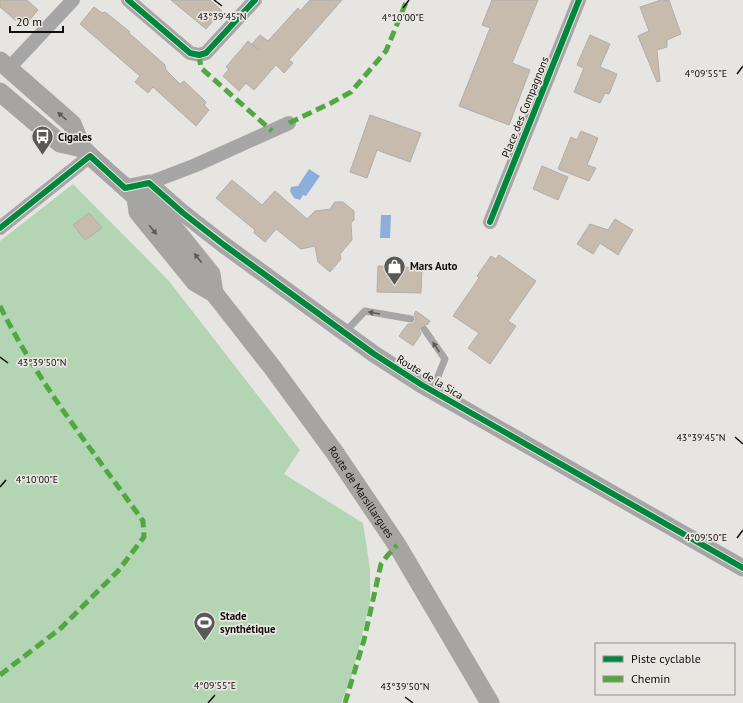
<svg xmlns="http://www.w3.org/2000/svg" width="743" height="703" viewBox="0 0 743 703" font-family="'PT Sans',sans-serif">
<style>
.green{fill:#b3d5b3}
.water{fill:#8bafda}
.building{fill:#c7bbad;stroke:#afaeac}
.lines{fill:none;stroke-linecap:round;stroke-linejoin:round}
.service{stroke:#a7a6a6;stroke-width:7}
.minor{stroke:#a7a6a6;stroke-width:14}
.tertiary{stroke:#a7a6a6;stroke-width:17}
.secondary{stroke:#a7a5a4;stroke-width:19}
.quiet{stroke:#51a841;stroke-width:5;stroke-dasharray:10 5;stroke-linecap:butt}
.cycleway-casing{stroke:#e9e5e0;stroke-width:8}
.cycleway{stroke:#00873e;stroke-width:6}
.oneway{fill:#5b5958}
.oneway2{fill:#5b5a59}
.ticks{fill:none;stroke:#0f0d0c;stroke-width:1.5}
.labels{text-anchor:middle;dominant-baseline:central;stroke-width:3.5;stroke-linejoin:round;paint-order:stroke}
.street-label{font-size:11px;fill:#0f0d0c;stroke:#e9e5e0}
.poi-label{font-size:11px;font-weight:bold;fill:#0f0d0c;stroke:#e9e5e0;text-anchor:start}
.ticks-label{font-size:10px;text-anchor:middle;fill:#0f0d0c;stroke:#e9e5e0;stroke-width:3.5;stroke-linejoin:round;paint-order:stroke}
</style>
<rect width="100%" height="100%" fill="#e7e5e2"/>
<path class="green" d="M73 184 169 281 300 450 284 474 363 523 370 569V602L352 676 341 703H0V241Z"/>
<path class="water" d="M309 169 320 176 306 196 303 195 300 200 294 198 290 191 291 187 298 186Z
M381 215H391L390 238H380Z"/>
<path class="building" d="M0 0H27L38 10 27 23 20 17 16 21 0 7Z
M171 0H210L222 11 206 29Z
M310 0H342L289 60 293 63 284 73 276 65 254 90 246 83 239 91 223 76 229 69 226 67 248 41 259 50 252 44 260 35 268 41 298 8 300 11Z
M492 0H538L512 63 530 70 509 125 459 106 490 28 482 25Z
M661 0H669L681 34 667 40V47L657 50 660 81 657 82 638 36 649 31 640 7Z
M94 7 102 13 105 12 130 32 129 33 165 65 166 70 180 84 184 81 206 102 204 105 209 110 196 126 153 87 148 93 135 82 140 76 80 24Z
M590 35 610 44 600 67 617 74 609 94 605 93 600 103 574 92 584 68 577 65Z
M370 115 421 133 410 162 377 150 367 178 350 172Z
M581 131 598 138 587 165 596 168 589 181 558 169 571 137 577 140Z
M542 166 568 177 558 200 533 189Z
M232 180 262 205 275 191 307 219 315 211 330 209 335 202H343L354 211V220L351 223 352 240 340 254 341 259 330 272 318 262 315 246 301 249 276 229 265 242 254 233 255 230 216 198Z
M89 213 102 228 85 240 73 225Z
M615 219 633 230 618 255 600 243 593 254 577 244 590 224 608 230Z
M499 255 536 281 508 321 516 326 490 364 468 348 479 333 453 316 479 278 477 276 491 256 496 259Z
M378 266 422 268 421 293 377 292Z
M416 311 430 321 427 325 423 324 420 327 419 330 421 334 413 346 399 336 408 324H412L415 322 416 318 414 315Z"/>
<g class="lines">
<path class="service" d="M424 329 445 359 432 391
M345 332 365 311 411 319"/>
<path class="minor" d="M128 0 190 53 199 55 206 53 255 0
M9 68 73 0
M149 183 196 165 289 123
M490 222 579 0
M0 228 90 156"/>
<path class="tertiary" d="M125 188 149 183 183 213 224 245 374 354 422 385 743 568"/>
<g class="secondary">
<path d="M0 61 72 124 82 148 90 156 136 197 153 202 211 274 214 293"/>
<path d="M0 92 60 143 82 148"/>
<path id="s1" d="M136 197 138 212 195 282 214 293 272 367 335 453 397 545 490 703"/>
</g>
<path class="quiet" d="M199 55 201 68 272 131
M289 123 331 103 351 92 386 51 407 0
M0 306C38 383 93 451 143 521L144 537 118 571 61 628 0 675
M345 703 364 640 381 564 387 556 397 545"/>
<defs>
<path id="cycleway" d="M128 0 190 53 199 55 206 53 255 0
M490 222 579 0
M0 228 90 156 125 188 149 183 183 213 224 245 374 354 422 385 743 568"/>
</defs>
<use href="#cycleway" class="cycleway-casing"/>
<use href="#cycleway" class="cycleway"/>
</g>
<defs><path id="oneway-solid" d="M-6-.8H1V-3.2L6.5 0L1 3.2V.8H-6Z"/></defs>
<g class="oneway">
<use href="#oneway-solid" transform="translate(62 116) rotate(-138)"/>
<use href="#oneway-solid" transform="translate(153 230) rotate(51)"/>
<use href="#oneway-solid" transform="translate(198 258) rotate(-129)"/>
</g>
<g class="oneway2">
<use href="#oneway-solid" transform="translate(374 313) rotate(-170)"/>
<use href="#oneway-solid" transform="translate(436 347) rotate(-124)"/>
</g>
<path class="ticks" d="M214 0 222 6M403 8 409 0M737 74 743 66M0 357 8 363M735 437 743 444M0 487 6 480M737 538 743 530M405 697 413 703M208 703 215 695"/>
<defs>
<symbol id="bus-pin" viewBox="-11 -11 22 30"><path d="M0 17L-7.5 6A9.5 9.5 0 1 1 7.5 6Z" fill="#5b5957" stroke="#e9e5e0"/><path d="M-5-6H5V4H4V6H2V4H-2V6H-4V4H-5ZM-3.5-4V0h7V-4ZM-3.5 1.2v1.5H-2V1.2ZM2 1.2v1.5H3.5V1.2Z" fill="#fff"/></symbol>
<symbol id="shop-pin" viewBox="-11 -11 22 30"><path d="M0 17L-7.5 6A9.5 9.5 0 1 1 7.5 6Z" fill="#5b5957" stroke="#e9e5e0"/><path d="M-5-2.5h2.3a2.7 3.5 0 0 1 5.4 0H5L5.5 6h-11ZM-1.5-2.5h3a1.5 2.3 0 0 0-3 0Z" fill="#fff"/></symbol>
<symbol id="stadium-pin" viewBox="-11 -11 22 30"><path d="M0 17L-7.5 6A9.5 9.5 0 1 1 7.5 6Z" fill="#5b5957" stroke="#e9e5e0"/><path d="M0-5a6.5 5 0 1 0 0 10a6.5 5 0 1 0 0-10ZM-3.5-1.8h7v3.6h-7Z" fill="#fff"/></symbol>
</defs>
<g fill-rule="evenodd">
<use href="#bus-pin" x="30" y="124" width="25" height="34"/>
<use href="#shop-pin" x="382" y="254" width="25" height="34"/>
<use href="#stadium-pin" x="192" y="610" width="25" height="34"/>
</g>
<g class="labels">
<g class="street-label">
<text transform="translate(525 107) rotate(-68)">Place des Compagnons</text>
<text transform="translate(430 377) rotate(31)">Route de la Sica</text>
<text stroke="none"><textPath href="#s1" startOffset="375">Route de Marsillargues</textPath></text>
</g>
<g class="poi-label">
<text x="58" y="137">Cigales</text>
<text x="410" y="266">Mars Auto</text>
<text x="220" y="616">Stade<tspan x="220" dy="13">synthétique</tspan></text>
</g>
</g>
<g class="ticks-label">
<text x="222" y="20">43°39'45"N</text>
<text x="403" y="21">4°10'00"E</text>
<text x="706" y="77">4°09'55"E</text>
<text x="42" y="366">43°39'50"N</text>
<text x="701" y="441">43°39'45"N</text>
<text x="37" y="483">4°10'00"E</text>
<text x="706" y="541">4°09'50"E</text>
<text x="215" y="689">4°09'55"E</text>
<text x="405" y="690">43°39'50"N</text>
</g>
<rect x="595" y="643" width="140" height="52" fill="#e9e5e0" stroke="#928f8b"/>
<rect x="603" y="656" width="20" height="6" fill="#00873e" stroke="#928f8b"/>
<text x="631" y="663" font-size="12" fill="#0f0d0c">Piste cyclable</text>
<rect x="603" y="676" width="20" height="6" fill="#51a841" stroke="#928f8b"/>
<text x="631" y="683" font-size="12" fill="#0f0d0c">Chemin</text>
<path d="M10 26v6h53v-6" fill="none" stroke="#0f0d0c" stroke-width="2"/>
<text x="16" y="26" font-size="12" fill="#0f0d0c" stroke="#e9e5e0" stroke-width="3" paint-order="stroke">20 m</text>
</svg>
